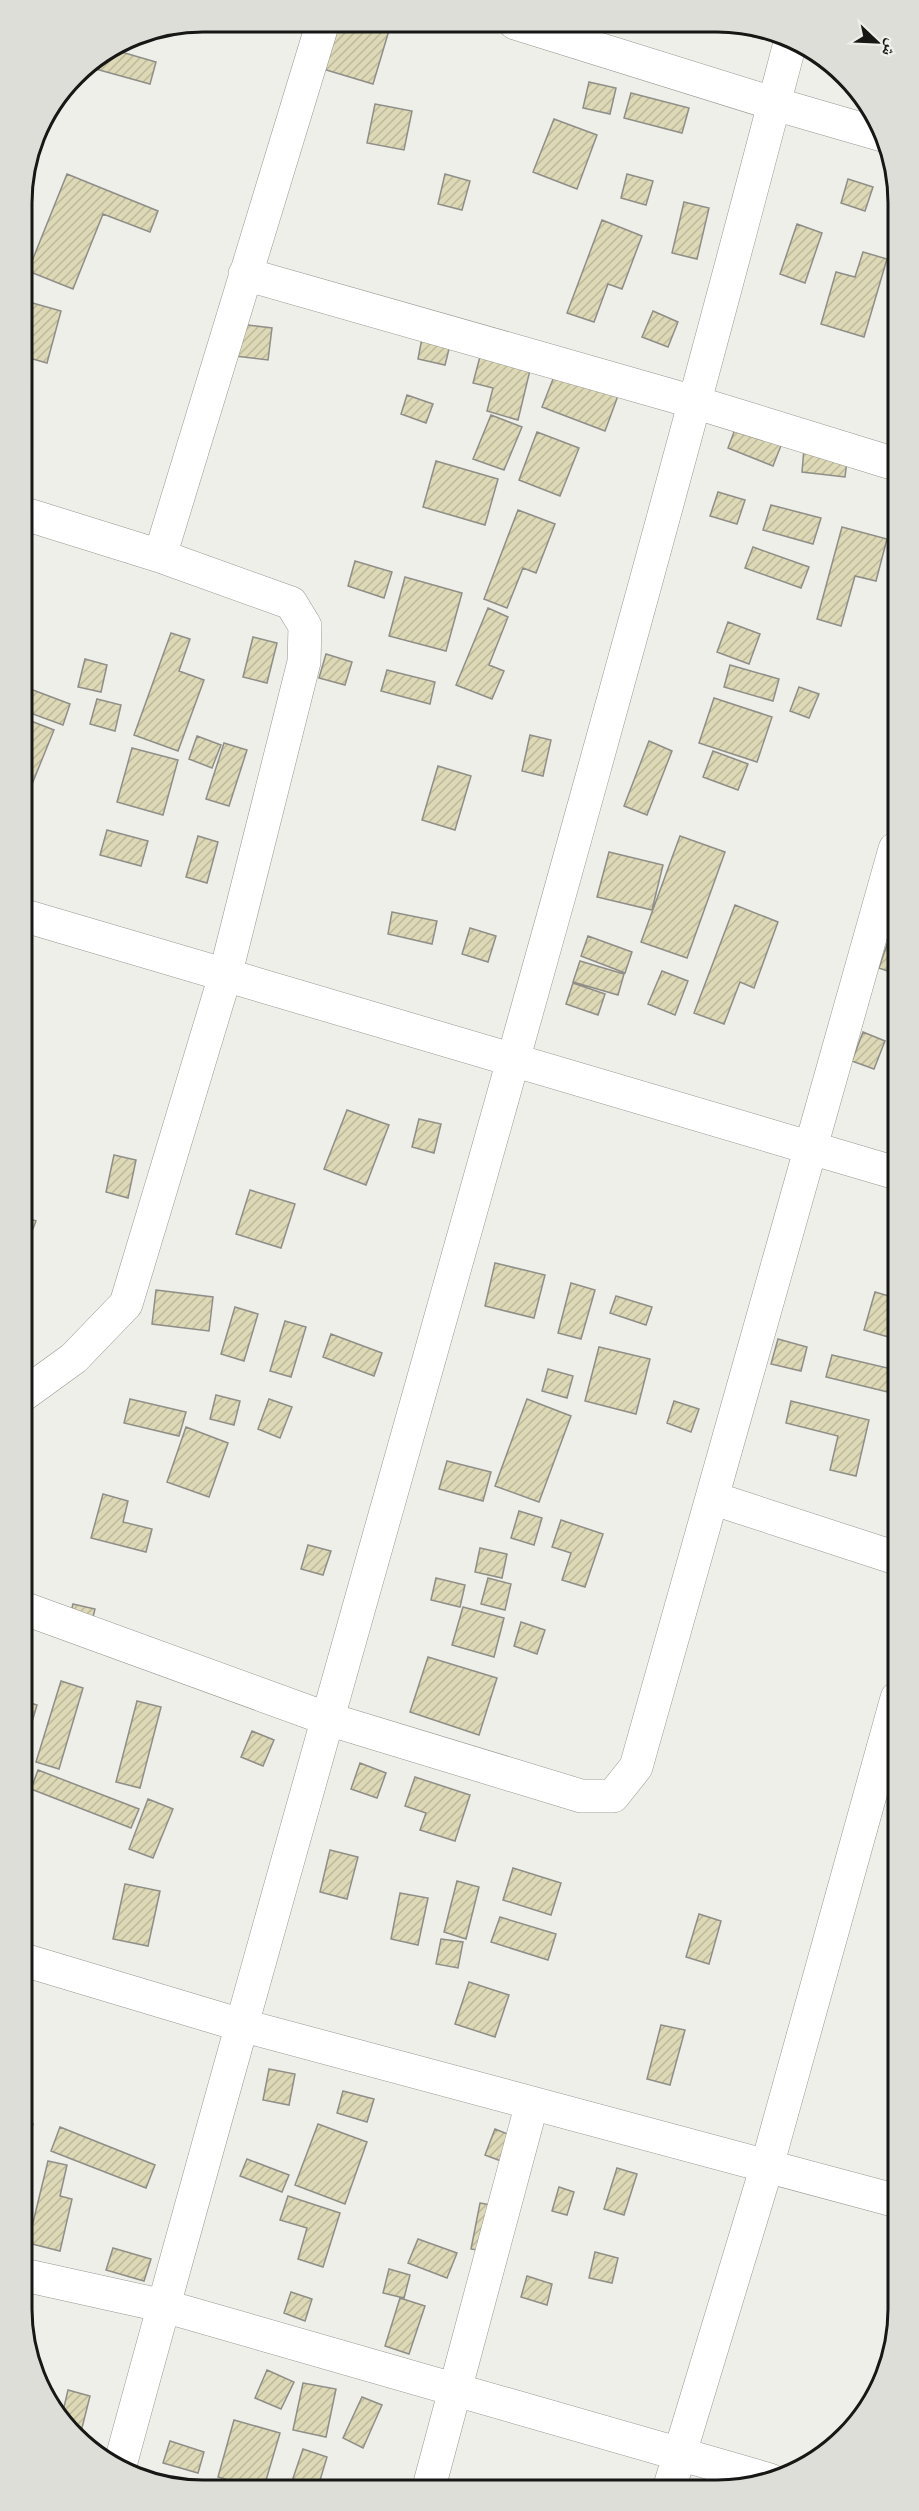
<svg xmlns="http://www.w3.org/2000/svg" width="919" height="2511" viewBox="0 0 919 2511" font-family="'Roboto Serif','Noto Naskh Arabic',serif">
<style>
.building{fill:url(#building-hatch);stroke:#8f8e88;stroke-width:1.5}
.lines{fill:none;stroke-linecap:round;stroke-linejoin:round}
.minor-casing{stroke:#979993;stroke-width:34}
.minor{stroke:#fff;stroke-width:33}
.rim{fill:none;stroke:#171715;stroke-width:3}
</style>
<defs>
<pattern id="building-hatch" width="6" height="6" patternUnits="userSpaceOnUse" patternTransform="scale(1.5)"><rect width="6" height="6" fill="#ddd8b5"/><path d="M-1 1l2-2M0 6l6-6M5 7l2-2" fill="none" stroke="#bdb99b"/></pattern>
</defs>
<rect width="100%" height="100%" fill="#edefe8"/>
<path class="building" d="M326 22H372L390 27 373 84 313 66Z
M701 24H728L725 32Z
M731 24 752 25 757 26 754 37 730 30Z
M111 49 156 62 150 84 92 68 95 59Z
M589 82 616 88 610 114 583 108Z
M631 93 689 108 682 133 624 118Z
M375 104 412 111 404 150 367 143Z
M554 119 597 135 577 189 533 172Z
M67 174 158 211 150 232 103 214 73 289 28 271Z
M445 174 470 181 462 210 438 204Z
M627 174 653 181 646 205 621 198Z
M848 179 873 187 865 211 841 203Z
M684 202 709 208 697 259 672 253Z
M602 220 642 236 622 289 608 284 594 322 567 313Z
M797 224 822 233 805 283 780 274Z
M863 252 887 259 864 337 821 324 836 272 855 277Z
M22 300 61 311 47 363 22 356Z
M653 311 678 322 668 347 642 337Z
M222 322 272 328 268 360 218 354Z
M422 338 450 345 445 365 418 359Z
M481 353 531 366 518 420 487 411 493 388 473 383Z
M557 369 619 393 605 431 542 407Z
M407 395 433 404 426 423 401 414Z
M491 415 522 427 504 470 473 459Z
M737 424 782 443 773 466 728 448Z
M537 432 579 448 560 496 519 480Z
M804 448 848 453 845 477 802 472Z
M436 461 498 479 485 525 423 507Z
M718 492 745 500 737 524 710 516Z
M771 505 821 518 813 544 763 530Z
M518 510 555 524 536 573 523 568 507 608 484 599Z
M842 527 887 539 876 581 855 576 841 626 817 619Z
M753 547 809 567 801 588 745 568Z
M355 561 392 572 384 598 348 586Z
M405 577 462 593 446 651 389 636Z
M488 608 508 617 489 665 504 671 492 699 456 685Z
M728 622 760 634 749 664 717 652Z
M171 633 190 639 179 671 204 680 178 751 134 735Z
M253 637 277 643 267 683 243 677Z
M326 654 352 662 345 685 319 678Z
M85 659 107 665 101 692 78 687Z
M730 665 779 679 773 701 724 687Z
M387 670 435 682 430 704 381 691Z
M25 687 70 704 63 725 22 710V694Z
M799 687 819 694 809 718 790 711Z
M714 698 772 717 757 762 699 743Z
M97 699 121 705 115 731 90 724Z
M31 721 54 730 30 789 22 786V743Z
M530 735 551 740 543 776 522 771Z
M197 736 221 745 212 768 189 759Z
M649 741 672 751 647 815 624 806Z
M224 743 247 750 229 806 206 799Z
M132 748 178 760 163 815 117 802Z
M713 751 748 764 738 790 703 777Z
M438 766 471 776 455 830 422 820Z
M107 830 148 841 141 866 100 855Z
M198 836 218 842 207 883 186 877Z
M680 836 725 852 687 958 641 942Z
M609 852 663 865 652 910 597 897Z
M735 905 778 922 754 988 740 982 724 1024 694 1013Z
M392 912 437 921 432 944 388 934Z
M896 918V974L879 968Z
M470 928 496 936 488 962 462 954Z
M588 936 632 952 625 973 581 956Z
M580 961 624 974 618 995 573 982Z
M662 971 688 981 675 1015 648 1004Z
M573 983 605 994 598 1015 566 1004Z
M863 1032 885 1041 874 1069 852 1061Z
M347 1110 389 1125 366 1185 324 1169Z
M419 1119 441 1124 434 1153 412 1147Z
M114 1155 136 1160 128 1198 106 1192Z
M250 1190 295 1204 281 1248 236 1234Z
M23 1216 36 1221 25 1249H23Z
M495 1263 545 1275 534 1318 485 1306Z
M571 1283 595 1290 581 1339 558 1333Z
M156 1290 213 1297 209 1331 152 1324Z
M875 1292 896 1298V1325L892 1338 864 1330Z
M616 1296 652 1307 646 1325 610 1313Z
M235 1307 258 1314 244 1361 221 1354Z
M285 1321 306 1327 291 1377 270 1371Z
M331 1334 382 1353 374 1376 323 1357Z
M778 1339 807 1347 801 1371 771 1364Z
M599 1347 650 1359 636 1414 585 1401Z
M832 1355 896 1370V1394L826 1377Z
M548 1369 573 1376 567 1398 542 1391Z
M216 1395 240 1401 234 1425 210 1419Z
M130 1399 186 1412 179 1436 124 1423Z
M269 1399 292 1407 280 1438 258 1429Z
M527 1399 571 1416 539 1502 495 1486Z
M674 1401 699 1409 691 1432 667 1423Z
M791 1401 869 1420 856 1476 830 1470 838 1436 786 1423Z
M186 1427 228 1443 209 1497 167 1482Z
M447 1461 491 1472 483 1501 439 1489Z
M103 1494 128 1501 123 1522 152 1529 146 1552 91 1538Z
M519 1511 542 1518 534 1545 511 1538Z
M561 1520 603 1534 585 1587 562 1580 571 1553 552 1547Z
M308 1545 331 1551 323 1575 301 1569Z
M480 1548 507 1554 502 1578 475 1572Z
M436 1578 465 1585 460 1607 431 1600Z
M488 1578 511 1584 505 1610 481 1604Z
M73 1604 95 1609 89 1633 67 1628Z
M463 1607 504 1618 494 1657 452 1645Z
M521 1622 545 1630 537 1654 514 1646Z
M428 1657 497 1678 479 1735 410 1712Z
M61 1681 83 1688 59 1769 36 1762Z
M24 1701 37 1705 24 1749Z
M137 1701 161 1707 140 1788 116 1782Z
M252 1731 274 1740 263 1766 241 1757Z
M360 1763 386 1773 377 1798 351 1789Z
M38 1770 139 1809 131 1828 31 1789Z
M415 1777 470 1795 455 1841 420 1830 426 1813 405 1806Z
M148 1799 173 1809 153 1858 129 1849Z
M330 1850 358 1857 347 1899 320 1892Z
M513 1868 561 1883 551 1915 503 1900Z
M457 1881 479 1887 466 1939 444 1932Z
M125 1884 160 1891 148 1946 113 1939Z
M400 1893 428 1898 418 1945 391 1939Z
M699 1914 721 1921 709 1964 686 1957Z
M500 1917 556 1934 548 1960 491 1942Z
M441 1939 463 1942 458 1968 436 1964Z
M469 1982 509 1995 495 2037 455 2024Z
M661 2025 685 2030 670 2085 647 2079Z
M269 2069 295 2074 289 2105 263 2100Z
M343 2091 374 2099 367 2122 337 2113Z
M24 2122 33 2124 24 2160Z
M318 2124 367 2142 345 2204 295 2185Z
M60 2127 155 2165 146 2188 51 2151Z
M495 2129 535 2145 525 2170 485 2155Z
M247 2159 289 2175 282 2192 240 2176Z
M48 2161 67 2165 60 2196 72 2199 60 2251 28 2243Z
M617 2168 637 2174 624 2215 604 2209Z
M559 2187 574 2192 567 2215 552 2211Z
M288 2196 340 2213 323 2267 298 2259 307 2228 280 2220Z
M480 2203 502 2207 494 2253 471 2249Z
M418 2239 457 2253 447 2278 408 2263Z
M113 2248 151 2259 144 2281 106 2270Z
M595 2252 618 2258 612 2283 589 2278Z
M389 2269 410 2275 404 2298 383 2293Z
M527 2276 552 2284 547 2305 521 2297Z
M291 2292 312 2299 305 2321 284 2313Z
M400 2298 425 2306 409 2354 385 2346Z
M267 2370 294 2382 281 2409 255 2398Z
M303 2383 336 2389 326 2437 293 2430Z
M68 2390 90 2396 79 2440 61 2420Z
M362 2397 382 2405 363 2448 343 2438Z
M234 2420 280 2433 264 2487H252L218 2477Z
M170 2441 204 2452 198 2473 163 2463Z
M303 2449 327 2457 318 2487H290Z"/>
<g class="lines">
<defs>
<path id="minor" d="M515 23 775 104 882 135
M245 274 694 402 895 464
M22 513 160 556 291 603 305 626 304 662 225 976 126 1304 74 1358 23 1395
M160 556 323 22
M22 915 896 1173
M712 1498 896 1558
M23 1608 328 1719 581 1796H613L636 1767 895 849
M24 1960 241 2025 897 2201
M24 2275 164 2306 770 2480
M119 2469C340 1658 579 853 791 39
M670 2486 767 2166 897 1698
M429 2487 532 2103"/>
</defs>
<use href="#minor" class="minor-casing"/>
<use href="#minor" class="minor"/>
</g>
<path d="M0 0H919V2511H0ZM203 32H717A171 171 0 0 1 888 203V2309A171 171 0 0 1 717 2480H203A171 171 0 0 1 32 2309V203A171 171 0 0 1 203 32Z" fill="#dcded7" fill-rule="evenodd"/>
<path class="rim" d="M203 32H717A171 171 0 0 1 888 203V2309A171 171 0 0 1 717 2480H203A171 171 0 0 1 32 2309V203A171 171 0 0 1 203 32Z"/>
<g transform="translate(877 42) rotate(113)" stroke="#edefe8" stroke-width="4.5" paint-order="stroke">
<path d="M0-4.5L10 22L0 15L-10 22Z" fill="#171715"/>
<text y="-9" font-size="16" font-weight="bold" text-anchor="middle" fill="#171715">ش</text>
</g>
</svg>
